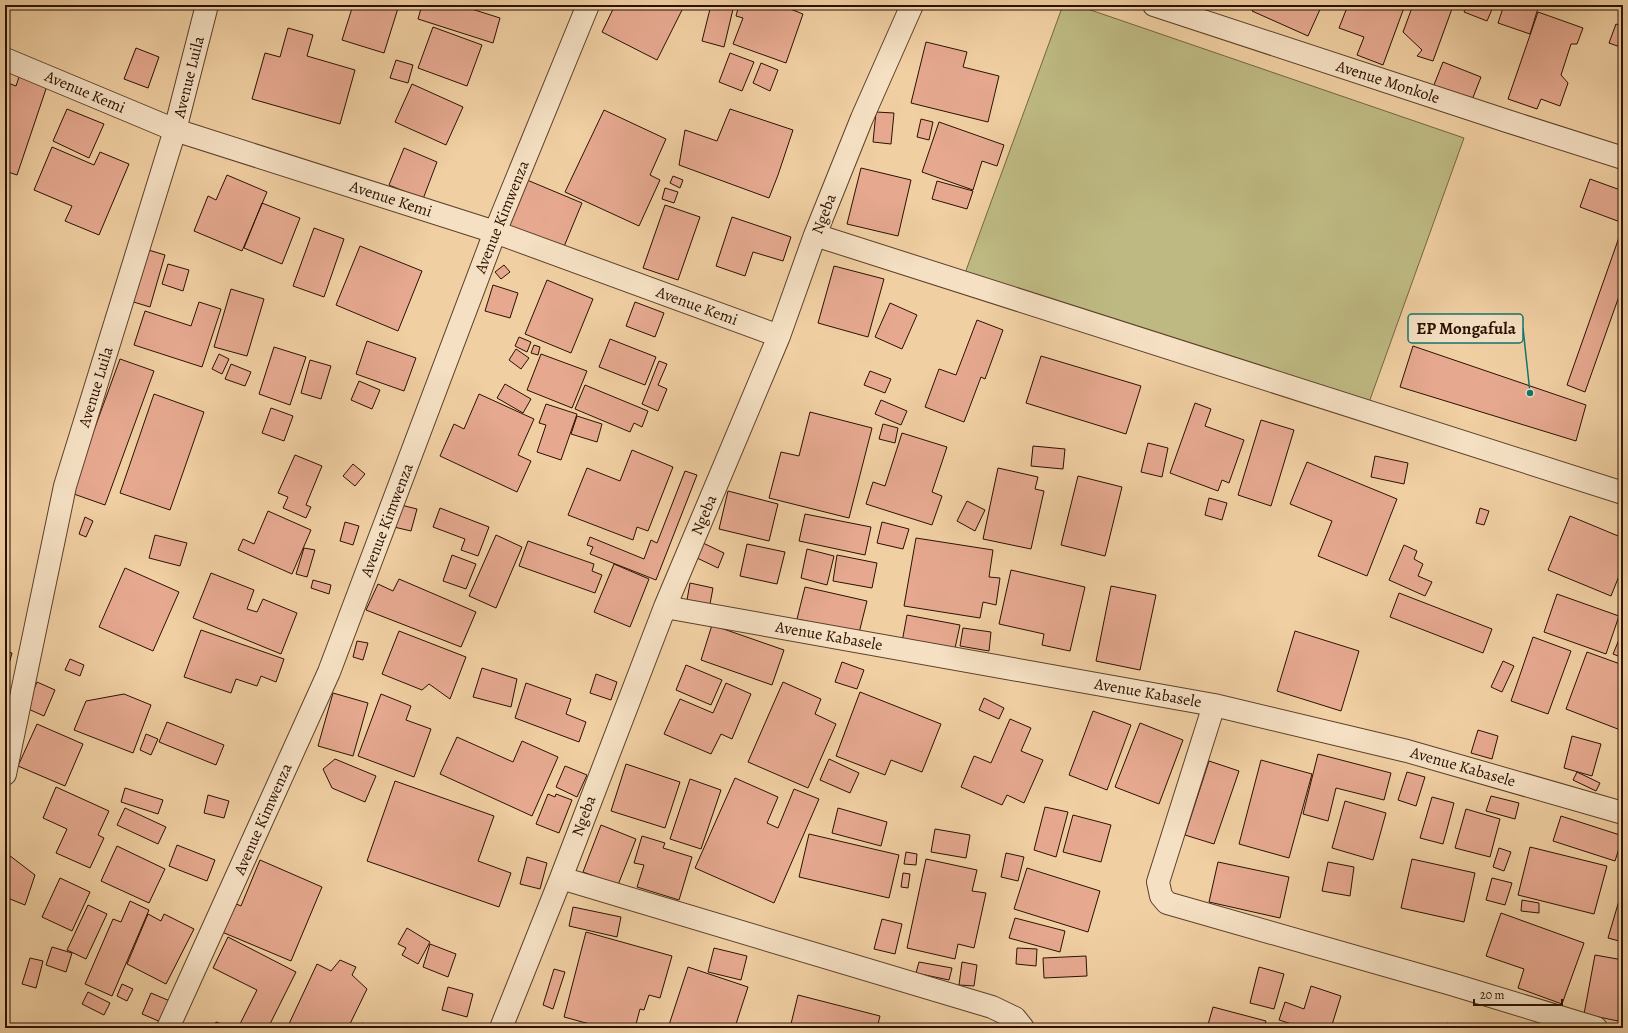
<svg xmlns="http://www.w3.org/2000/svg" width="1628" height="1033" viewBox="0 0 1628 1033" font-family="Alegreya,serif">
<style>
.green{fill:#beb982;stroke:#746542}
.building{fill:#e6a990;stroke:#2b1102}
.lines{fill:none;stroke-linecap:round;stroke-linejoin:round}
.minor-casing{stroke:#5c402a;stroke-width:24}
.minor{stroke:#f5e0c3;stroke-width:22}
.labels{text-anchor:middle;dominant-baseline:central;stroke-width:3;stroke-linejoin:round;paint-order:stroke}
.street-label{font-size:16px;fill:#2b1102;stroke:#f5e0c3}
.leader{fill:none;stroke:#0f766e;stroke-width:1.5}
.callout-dot{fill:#0f766e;stroke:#f5e0c3;stroke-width:1.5}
.callout{fill:#f5e0c3;stroke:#0f766e;stroke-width:1.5}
.callout-label{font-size:17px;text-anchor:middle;font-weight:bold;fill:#2b1102}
</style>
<rect width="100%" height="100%" fill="#f0cfa2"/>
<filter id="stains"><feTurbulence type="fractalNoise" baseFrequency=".005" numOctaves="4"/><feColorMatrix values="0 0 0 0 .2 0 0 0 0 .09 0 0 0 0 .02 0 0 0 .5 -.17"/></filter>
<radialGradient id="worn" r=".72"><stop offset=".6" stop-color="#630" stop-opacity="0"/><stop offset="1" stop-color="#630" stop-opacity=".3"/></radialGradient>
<path class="green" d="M1063 5H1076L1464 138 1367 408 964 276Z"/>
<path class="building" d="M353 5H399L384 53 342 40Z
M422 5H459L500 18 493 43 418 19Z
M615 5H677L683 8 657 60 602 32Z
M711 5H734L724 47 702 41Z
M739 5H780L803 14 786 63 733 44 743 18 736 16Z
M1255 5H1322L1308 36 1252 11Z
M1348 5H1405L1383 65 1357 55 1364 37 1339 28Z
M1413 5 1453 6 1433 61 1417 56 1422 50 1403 32Z
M1467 5H1487L1493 7 1487 21 1464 12Z
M1504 5H1539L1530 34 1498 23Z
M1538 12 1583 28 1577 44H1571L1561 75 1568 83 1560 106 1541 99 1537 109 1508 99Z
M1616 24 1623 27V48L1609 43Z
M433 27 482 45 467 86 418 68Z
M288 28 313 35 307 56 355 70 340 124 252 99 265 53 280 57Z
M926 42 967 52 963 67 999 76 988 122 911 103Z
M136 48 159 57 148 88 124 79Z
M730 53 754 62 742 91 719 82Z
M396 60 413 65 408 83 390 78Z
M1443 62 1481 77 1470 105 1432 90Z
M761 63 778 70 770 91 753 83Z
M20 74 48 83 17 175 5 171V82L16 86Z
M412 84 463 107 446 145 395 122Z
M67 109 104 124 89 158 53 141Z
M730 109 793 130 778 175 769 198 679 165 685 130 717 141Z
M604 110 666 139 650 175 660 180 639 226 565 192Z
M876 112 894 113 891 144 873 142Z
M921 119 933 122 929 140 917 137Z
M939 122 1004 145 997 166 982 161 973 190 922 172Z
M52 147 94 165 100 152 129 164 99 235 65 221 72 206 34 190Z
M404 148 437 162 423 199 389 185Z
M861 168 911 180 898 236 847 224Z
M227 175 267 192 242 251 194 231 208 196 216 200Z
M673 176 683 180 680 188 670 183Z
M1590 179 1623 191V223L1580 207Z
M527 180 582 203 563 249 508 226Z
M937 181 973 191 967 209 932 199Z
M665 188 678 192 674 203 662 199Z
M262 203 300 218 282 264 244 248Z
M665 205 700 217 678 280 643 268Z
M732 217 791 237 783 261 753 252 745 276 716 266Z
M1623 226V285L1585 392 1567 385Z
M314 228 344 239 324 297 293 286Z
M360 246 422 271 398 331 336 305Z
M142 248 165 255 150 307 127 300Z
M168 264 189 270 183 291 162 284Z
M504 265 510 272 501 279 495 272Z
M834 266 884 279 868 337 818 323Z
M547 280 593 299 571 353 525 334Z
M493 285 518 293 510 318 485 311Z
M231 289 264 299 247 356 214 347Z
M199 302 221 309 202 367 134 345 145 311 191 326Z
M635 302 664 313 655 337 626 326Z
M890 303 917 315 902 349 875 337Z
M977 320 1003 330 985 379 981 377 964 422 925 407 939 369 956 375Z
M519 337 531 342 527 352 515 346Z
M610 339 656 357 645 385 599 367Z
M367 341 416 358 404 391 356 374Z
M534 345 540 347 538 355 531 353Z
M1413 346 1586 405 1576 441 1400 387Z
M274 347 306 357 290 405 259 394Z
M516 349 529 358 521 369 509 360Z
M219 354 229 359 222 374 212 369Z
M541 354 587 371 572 408 527 390Z
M1041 356 1141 386 1126 434 1026 403Z
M120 359 154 371 105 505 71 493Z
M310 360 331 366 321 399 301 393Z
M659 361 667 364 658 385 667 389 658 411 642 404Z
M231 364 251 372 245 386 225 379Z
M870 371 891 379 885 393 864 385Z
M359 381 380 390 372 409 351 400Z
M505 384 531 399 523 413 497 398Z
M585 385 648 411 642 427 634 423 630 432 575 409Z
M154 394 204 412 170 510 120 493Z
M479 394 534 419 518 455 531 461 517 492 440 456 454 424 464 429Z
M881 400 907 411 901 425 875 414Z
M1195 403 1211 409 1205 426 1244 440 1229 483 1222 480 1218 491 1170 473Z
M546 404 577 414 561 460 537 452 546 425 539 423Z
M271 408 293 416 284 441 262 433Z
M810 412 872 428 849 518 769 498 781 452 799 456Z
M577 416 602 424 597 442 571 434Z
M1261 420 1294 430 1271 506 1238 495Z
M883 424 898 428 895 443 879 439Z
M902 433 947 447 932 492 942 496 932 525 866 504 873 482 885 486Z
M1148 443 1168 448 1162 477 1141 472Z
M1033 446 1065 449 1063 469 1031 466Z
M632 450 673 467 648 531 637 527 633 540 568 515 587 468 620 481Z
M295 455 322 466 306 505 311 507 306 518 283 508 288 497 278 493Z
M1375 456 1408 463 1404 484 1371 477Z
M1307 462 1397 499 1367 576 1318 556 1332 521 1290 504Z
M353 464 365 474 355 486 343 476Z
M998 468 1038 477 1035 489 1044 491 1031 549 983 539Z
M685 471 697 475 656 580 590 554 593 547 587 545 590 537 644 559 651 540 657 543Z
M1078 476 1122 487 1105 556 1061 545Z
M728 491 778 504 769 541 719 529Z
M1209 498 1227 503 1222 520 1205 515Z
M967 501 985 510 975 531 957 521Z
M401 505 417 509 411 531 394 527Z
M440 508 489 527 478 556 461 550 465 539 433 527Z
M1480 508 1489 511 1484 525 1476 523Z
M268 511 311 530 292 574 238 550 243 539 254 544Z
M805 514 871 527 865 555 799 541Z
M1570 516 1623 538V566L1611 596 1548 570Z
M85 517 93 521 86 537 79 534Z
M345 522 359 526 353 545 340 541Z
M882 522 909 529 903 549 877 543Z
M155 535 187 543 180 566 149 558Z
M496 535 522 547 496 608 469 596Z
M916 538 993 550 989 577 1000 578 996 605 983 602 980 618 904 606Z
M528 541 594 564 592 571 602 575 595 593 519 566Z
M703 543 724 553 718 568 697 558Z
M747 544 785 552 777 584 740 576Z
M1404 545 1417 551 1414 559 1423 564 1418 576 1432 582 1425 596 1389 580Z
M304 548 315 550 307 577 296 574Z
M807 549 834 556 827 585 801 578Z
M452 555 476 564 466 589 443 581Z
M837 555 877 563 872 588 833 581Z
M614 564 649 579 630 627 594 612Z
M125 568 179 592 153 651 99 627Z
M1011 570 1085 587 1070 651 1042 645 1044 634 999 624Z
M211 573 254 590 247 609 257 612 263 599 297 613 281 654 193 618Z
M399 579 476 612 461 647 366 610 378 584 393 591Z
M313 580 331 585 329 594 311 588Z
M690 583 713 588 710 604 687 600Z
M1111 586 1156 595 1140 670 1096 661Z
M805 587 867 601 859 633 797 619Z
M1399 593 1492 629 1483 653 1390 617Z
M1557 594 1619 616 1606 654 1544 632Z
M907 615 960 625 954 653 902 642Z
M712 625 784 650 772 685 701 660Z
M963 628 991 632 989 651 960 646Z
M201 630 284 659 276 682 261 676 257 686 236 679 231 693 184 677Z
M1623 630V658L1613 654Z
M399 631 466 657 450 699 429 684 422 690 382 674Z
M1295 631 1359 651 1341 711 1277 691Z
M1533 637 1571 651 1548 714 1511 701Z
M357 641 368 643 363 660 353 657Z
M5 651 12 653 5 679Z
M1587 652 1623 665V731L1566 709Z
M70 659 84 665 80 676 65 670Z
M1503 661 1514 666 1502 692 1491 687Z
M842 662 864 670 857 689 835 682Z
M686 665 722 680 711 705 676 690Z
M482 668 517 679 511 707 473 697Z
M596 674 617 682 611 700 590 693Z
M37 682 55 690 44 716 26 708Z
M783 682 821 699 815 714 836 724 808 788 748 762Z
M526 683 571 699 566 714 586 722 579 742 515 718Z
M726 683 751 694 732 739 721 734 711 754 664 734 680 699 713 713Z
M860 692 941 724 922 772 891 760 885 775 836 756Z
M333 693 368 703 353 756 318 746Z
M124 694 151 705 133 753 74 730 86 701Z
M381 694 411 706 406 720 431 729 414 777 358 756Z
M984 698 1004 708 999 719 979 710Z
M1093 711 1131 725 1107 790 1069 775Z
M1010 719 1031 728 1021 751 1043 760 1024 803 1007 795 1002 805 961 787 974 756 991 763Z
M167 722 224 745 216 765 159 742Z
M1140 723 1183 740 1159 804 1115 787Z
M37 724 83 744 65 786 18 766Z
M1478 730 1498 736 1492 759 1471 753Z
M146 734 158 739 151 755 140 750Z
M1572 736 1601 744 1592 776 1564 768Z
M457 737 513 762 522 741 558 757 532 816 440 774Z
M1318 754 1391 773 1384 800 1336 788 1328 821 1303 814Z
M335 759 376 776 365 802 332 788 323 769Z
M829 759 859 773 850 793 820 780Z
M1261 760 1312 774 1289 858 1239 844Z
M1209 761 1239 771 1214 844 1185 835Z
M626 764 680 782 665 828 611 811Z
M565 766 587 775 577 797 556 787Z
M1407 772 1425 777 1416 806 1398 800Z
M1577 772 1600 783 1596 791 1573 780Z
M735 778 778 797 767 823 778 828 794 789 819 799 774 903 695 868Z
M690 779 721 790 701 849 670 839Z
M395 781 494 816 478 861 511 873 499 907 367 861Z
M56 787 109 811 98 835 104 838 90 868 56 853 67 829 43 818Z
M125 788 163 800 158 814 121 802Z
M548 794 555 797 556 794 572 800 559 833 536 824Z
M208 795 229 801 224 818 204 813Z
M1491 796 1519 803 1515 819 1486 811Z
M1432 797 1454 803 1443 844 1420 838Z
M1345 801 1386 813 1373 860 1332 848Z
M1045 807 1068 812 1056 857 1034 850Z
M125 808 166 827 158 844 117 825Z
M838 808 887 822 881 846 832 833Z
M1466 809 1500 819 1490 857 1455 848Z
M1073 815 1111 825 1101 862 1063 852Z
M1561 816 1623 836 1615 861 1553 841Z
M601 825 636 839 618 885 583 872Z
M935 829 970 835 966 858 931 852Z
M809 834 899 855 889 898 799 877Z
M642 836 665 843 663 848 692 857 679 900 637 887 644 865 634 863Z
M177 845 215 860 207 881 169 866Z
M117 846 165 869 149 903 101 881Z
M1530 847 1607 866 1594 914 1518 895Z
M1499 848 1511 852 1504 871 1493 867Z
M5 852 35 875 25 905 5 897Z
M906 852 917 854 916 865 904 864Z
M1006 853 1024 857 1018 881 1001 877Z
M527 857 547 863 540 889 520 884Z
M926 859 977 870 972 891 986 893 974 948 958 944 955 959 907 948Z
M1412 859 1475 873 1464 922 1401 908Z
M260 860 322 887 291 961 222 932 234 903 241 906Z
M1218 862 1289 877 1280 918 1209 902Z
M1328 862 1354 867 1350 896 1322 891Z
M1027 868 1100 891 1088 932 1014 909Z
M903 873 910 874 908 888 901 887Z
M60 878 90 892 72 931 42 917Z
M1492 878 1512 883 1505 905 1486 900Z
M1623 887V942L1608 938Z
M1522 900 1539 903V913L1521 911Z
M130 901 149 910 112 996 85 984 113 919 121 922Z
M88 905 107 914 86 959 67 950Z
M573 907 621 917 617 937 569 926Z
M1501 913 1584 943 1562 1004 1518 988 1524 969 1486 956Z
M148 914 161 921 164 914 194 929 166 984 127 964Z
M1015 918 1065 931 1060 952 1009 938Z
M882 919 902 924 895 954 874 949Z
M407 928 430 942 418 964 402 955 406 948 398 944Z
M586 932 672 956 660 998 649 995 644 1010 640 1009 635 1028H597V1026L564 1017Z
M228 937 296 972 268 1028H238L257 990 213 968Z
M430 944 456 954 448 977 423 967Z
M52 947 72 953 66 972 46 965Z
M714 948 747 956 741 980 708 972Z
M1017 948 1037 949 1036 966 1016 964Z
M1595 955 1623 960V1022L1584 1014Z
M1086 956 1087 976 1044 978 1043 958Z
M30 958 43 961 36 988 22 984Z
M340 960 356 967 352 975 367 989 348 1028H292L288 1026 317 964 331 971Z
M919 962 952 968 949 980 916 973Z
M962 962 977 965 974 986 959 985Z
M688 967 748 987 736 1024 747 1028H668Z
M1259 967 1284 974 1274 1009 1250 1003Z
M554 969 565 972 553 1009 543 1005Z
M122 984 133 989 127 1001 117 996Z
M1311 986 1341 996 1331 1028H1297L1298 1026 1279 1020 1285 1002 1304 1009Z
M448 987 473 994 467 1017 442 1010Z
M88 992 110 1003 104 1015 82 1004Z
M151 993 170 1001 161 1022 142 1014Z
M798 995 880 1016 877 1028H790Z
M1213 1007 1266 1021 1264 1028H1207Z
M216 1022 227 1026 226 1028H213Z
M362 1023 376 1027V1028H360Z
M1447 1023 1462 1028H1446Z"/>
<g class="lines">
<defs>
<path id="minor" d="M1154 5 1507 121 1623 158
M5 59 175 130 495 232 779 336
M815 235 1623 493
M665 607 1214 705 1407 751 1623 813
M1214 705 1158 882 1161 896 1167 903 1451 984 1596 1028
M5 774 65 486 175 130 207 5
M561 878 992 1007 1015 1018 1023 1028
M168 1028 329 672 495 232 588 5
M501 1028 561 878 665 607 779 336 815 235 862 118 912 5"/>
</defs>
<use href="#minor" class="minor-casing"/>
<use href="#minor" class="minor"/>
</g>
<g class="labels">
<g class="street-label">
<text transform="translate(189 77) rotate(-76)">Avenue Luila</text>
<text transform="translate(1388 82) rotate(18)">Avenue Monkole</text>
<text transform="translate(85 92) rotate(23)">Avenue Kemi</text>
<text transform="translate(391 199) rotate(18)">Avenue Kemi</text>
<text transform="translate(824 214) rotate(-69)">Ngeba</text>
<text transform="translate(502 217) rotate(-68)">Avenue Kimwenza</text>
<text transform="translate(697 306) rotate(20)">Avenue Kemi</text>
<text transform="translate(96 387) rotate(-73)">Avenue Luila</text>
<text transform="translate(704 515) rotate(-67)">Ngeba</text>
<text transform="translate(387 520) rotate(-69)">Avenue Kimwenza</text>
<text transform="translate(829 636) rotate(10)">Avenue Kabasele</text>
<text transform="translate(1148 693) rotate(10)">Avenue Kabasele</text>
<text transform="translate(1463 767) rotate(16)">Avenue Kabasele</text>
<text transform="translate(584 816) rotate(-70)">Ngeba</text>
<text transform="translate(263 819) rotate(-66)">Avenue Kimwenza</text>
</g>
</g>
<path class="leader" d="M1530 393L1523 328"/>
<circle class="callout-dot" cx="1530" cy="393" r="4"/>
<rect class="callout" x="1408" y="314" width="115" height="29" rx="4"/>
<g class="callout-label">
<text x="1466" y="334">EP Mongafula</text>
</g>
<rect width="1628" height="1033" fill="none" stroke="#f0cfa2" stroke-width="20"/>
<rect x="6" y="6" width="1616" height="1021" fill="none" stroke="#2b1102" stroke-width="2"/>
<rect x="10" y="10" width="1608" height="1013" fill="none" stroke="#2b1102"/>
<path d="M1474 999v6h88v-6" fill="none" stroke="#2b1102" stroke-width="2"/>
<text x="1480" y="999" font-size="12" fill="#2b1102" stroke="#f5e0c3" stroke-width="3" paint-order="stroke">20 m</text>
<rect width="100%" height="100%" filter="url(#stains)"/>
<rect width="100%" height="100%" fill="url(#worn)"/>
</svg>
